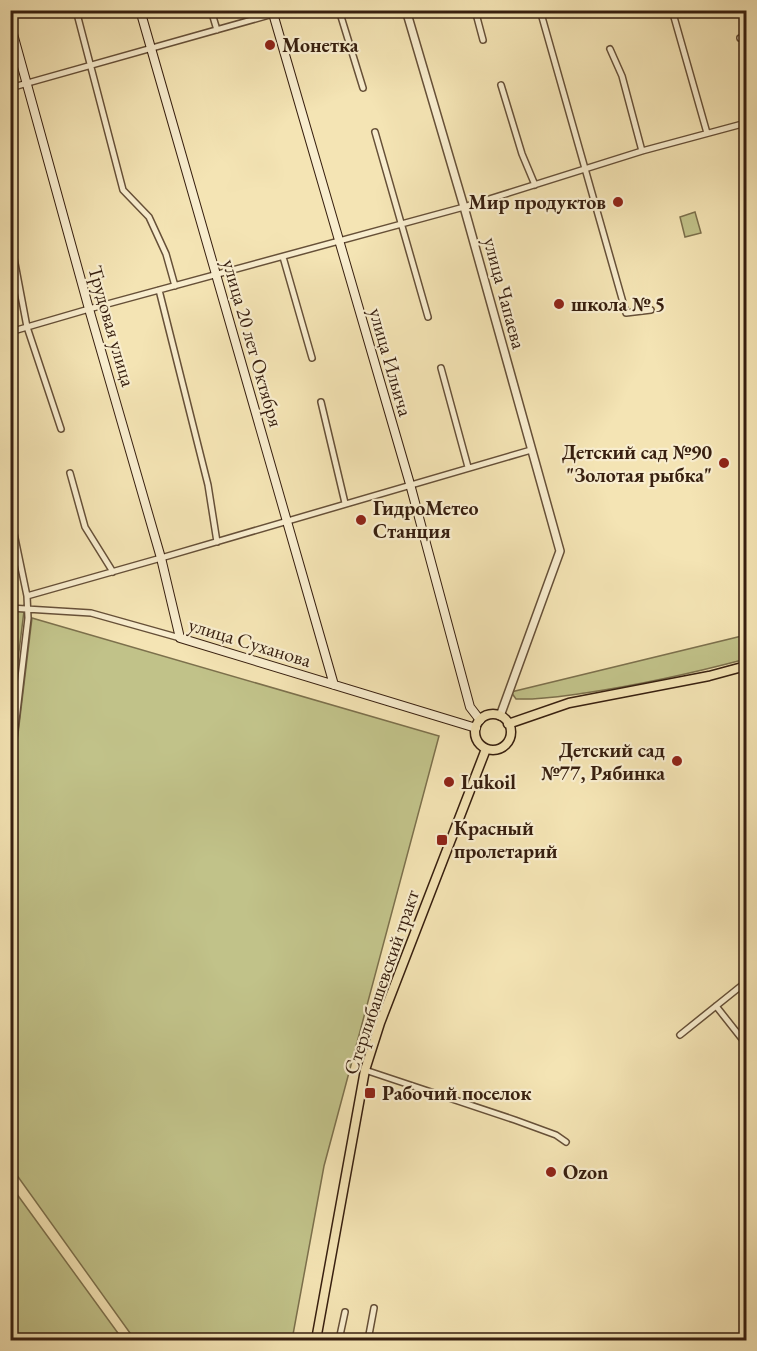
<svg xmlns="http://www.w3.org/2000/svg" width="757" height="1351" viewBox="0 0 757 1351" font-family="'EB Garamond',serif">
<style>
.green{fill:#c1c289;stroke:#7c704c;stroke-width:1.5}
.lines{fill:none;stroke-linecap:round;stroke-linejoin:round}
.minor-casing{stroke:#665038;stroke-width:8}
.tertiary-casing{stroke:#665038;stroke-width:10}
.secondary-casing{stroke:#371f0f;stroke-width:10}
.primary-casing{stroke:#371f0f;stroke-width:11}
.minor{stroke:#f8edce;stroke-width:5}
.tertiary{stroke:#f8edce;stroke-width:7}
.secondary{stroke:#f8edce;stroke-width:8}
.primary{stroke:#f4e4b4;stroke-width:8}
.poi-dot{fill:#8f2418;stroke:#f8edce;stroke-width:2}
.labels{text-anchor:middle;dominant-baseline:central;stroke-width:4.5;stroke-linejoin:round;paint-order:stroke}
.poi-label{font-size:20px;font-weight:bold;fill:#371f0f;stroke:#f8edce;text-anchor:start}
.street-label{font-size:20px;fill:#371f0f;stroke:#f8edce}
</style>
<rect width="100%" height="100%" fill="#f4e4b4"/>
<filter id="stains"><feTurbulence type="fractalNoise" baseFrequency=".00333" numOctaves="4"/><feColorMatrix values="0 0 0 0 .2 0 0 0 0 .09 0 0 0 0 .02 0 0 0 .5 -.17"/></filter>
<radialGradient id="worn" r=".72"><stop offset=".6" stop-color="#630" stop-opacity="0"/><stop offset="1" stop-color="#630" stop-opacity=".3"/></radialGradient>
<path class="green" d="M695 212 701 233 685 237 680 217Z
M11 611H24L11 716Z
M32 618 439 736 324 1166 292 1340H135L11 1167 10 800Z
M746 635V659C693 673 639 685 585 693 562 696 540 700 516 699L511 692Z
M11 1186 123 1340H11Z"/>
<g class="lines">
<defs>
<path id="minor" d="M76 10 123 190 149 217 166 254 175 286
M211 10 217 30
M339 10 363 88
M475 10 483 40
M540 10 626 313 651 310
M672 10 707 133
M740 38 746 37
M610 49 622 76 642 151
M501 85 522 154 535 185
M10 88 287 10
M375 132 428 317
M10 237 27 327 61 429
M283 257 312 358
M159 290 208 485 217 542
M10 332 89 309 464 207 642 151 746 123
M441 368 468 467
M321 402 345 503
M70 473 85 527 113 572
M10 514 27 596 28 618 10 771
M27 596 161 558 531 450
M10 608 91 613 180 638
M716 1006 746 1044
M680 1035 746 982
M365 1070 515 1120 556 1135 566 1142
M339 1340 345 1312
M368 1340 374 1308"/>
<path id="tertiary" d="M406 10 464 207 560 551 500 716"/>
<path id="secondary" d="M140 10 334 685
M272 10 410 484 470 707 480 720
M10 23 89 309 161 558 180 638 476 728"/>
<path id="primary" d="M475 732a18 18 0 1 1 36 0a18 18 0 1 1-36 0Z
M508 724 569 703 709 676 746 666
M316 1340 365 1070 380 1023 486 749"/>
</defs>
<use href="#minor" class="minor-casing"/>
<use href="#tertiary" class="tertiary-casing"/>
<use href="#secondary" class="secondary-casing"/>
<use href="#primary" class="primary-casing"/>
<use href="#minor" class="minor"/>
<use href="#tertiary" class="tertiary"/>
<use href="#secondary" class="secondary"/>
<use href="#primary" class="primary"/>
</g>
<g class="poi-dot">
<circle cx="270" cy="45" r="6"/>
<circle cx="618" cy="202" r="6"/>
<circle cx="559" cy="304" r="6"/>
<circle cx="724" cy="463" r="6"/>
<circle cx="361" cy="520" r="6"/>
<circle cx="677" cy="761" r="6"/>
<circle cx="449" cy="782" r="6"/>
<rect x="436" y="834" width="12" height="12" rx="3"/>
<rect x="364" y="1087" width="12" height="12" rx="3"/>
<circle cx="551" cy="1172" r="6"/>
</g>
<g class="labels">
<g class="poi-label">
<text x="282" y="45">Монетка</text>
<text x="606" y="202" text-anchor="end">Мир продуктов</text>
<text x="571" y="304">школа № 5</text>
<text x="712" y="452" text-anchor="end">Детский сад №90<tspan x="712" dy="23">"Золотая рыбка"</tspan></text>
<text x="373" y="508">ГидроМетео<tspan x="373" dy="23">Станция</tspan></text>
<text x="665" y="750" text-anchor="end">Детский сад<tspan x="665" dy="23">№77, Рябинка</tspan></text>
<text x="461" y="782">Lukoil</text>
<text x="454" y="828">Красный<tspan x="454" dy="23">пролетарий</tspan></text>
<text x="382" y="1093">Рабочий поселок</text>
<text x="563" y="1172">Ozon</text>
</g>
<g class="street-label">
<text transform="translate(505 293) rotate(75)">улица Чапаева</text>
<text transform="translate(112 326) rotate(74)">Трудовая улица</text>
<text transform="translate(253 343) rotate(74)">улица 20 лет Октября</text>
<text transform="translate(391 362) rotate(74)">улица Ильича</text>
<text transform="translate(250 642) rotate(17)">улица Суханова</text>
<text transform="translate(381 982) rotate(-71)">Стерлибашевский тракт</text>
</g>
</g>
<rect width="757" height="1351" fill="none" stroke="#f4e4b4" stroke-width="36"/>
<rect x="12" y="12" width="733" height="1327" fill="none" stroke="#371f0f" stroke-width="3"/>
<rect x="18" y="18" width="721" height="1315" fill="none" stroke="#371f0f" stroke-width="1.5"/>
<rect width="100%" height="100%" filter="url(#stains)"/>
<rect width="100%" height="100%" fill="url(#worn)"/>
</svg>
